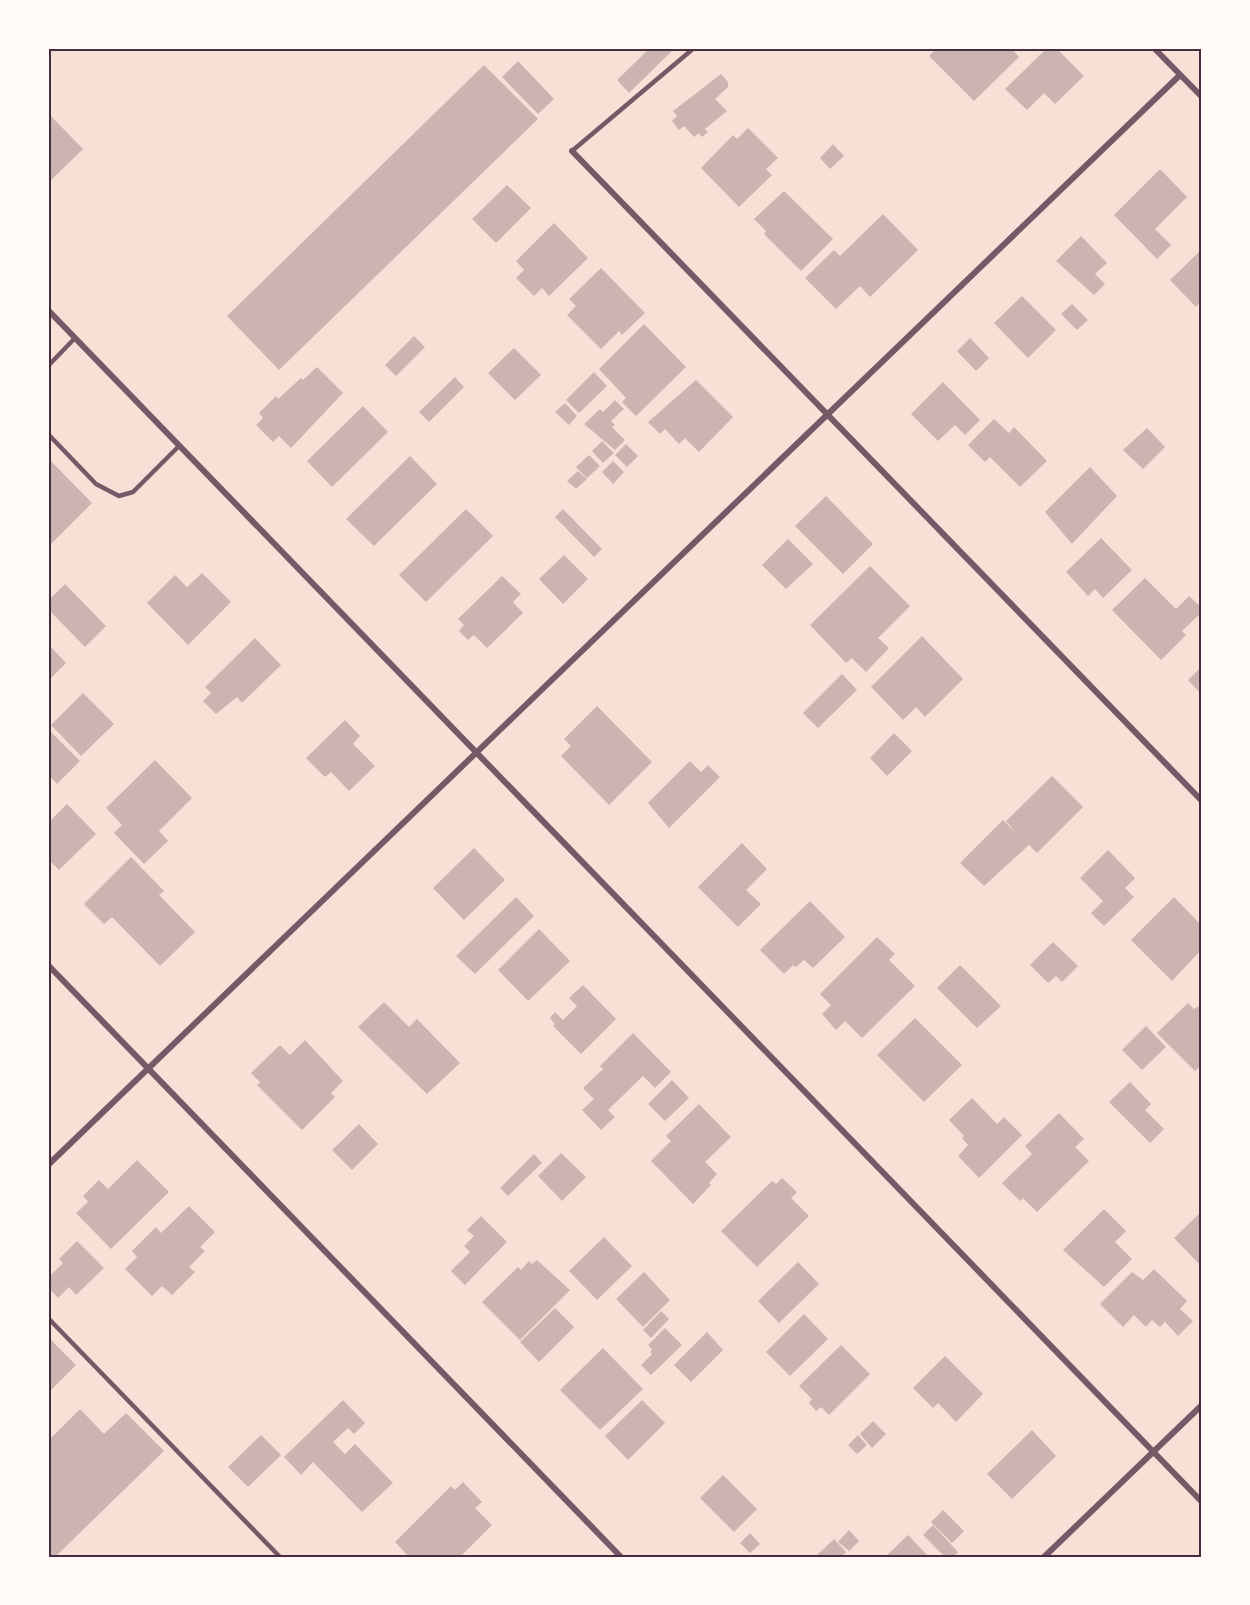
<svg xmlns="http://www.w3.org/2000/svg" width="1250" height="1605" viewBox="0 0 1250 1605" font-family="'Sofia Sans Condensed',sans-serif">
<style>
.building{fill:#ccb4b1}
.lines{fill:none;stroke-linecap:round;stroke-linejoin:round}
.service{stroke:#755966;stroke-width:4.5}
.minor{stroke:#755966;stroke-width:6}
.neatline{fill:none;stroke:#4a2c40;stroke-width:2}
</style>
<rect width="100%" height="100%" fill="#f7e1d7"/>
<path class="building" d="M650 48H675L629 93 617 80Z
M937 48H1011L1019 57 974 101 929 56Z
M1047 48H1056L1084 76 1055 104 1044 93 1027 110 1005 89Z
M518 61 554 99 538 114 502 77Z
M484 65 538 119 279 370 227 316Z
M721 74 728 82V87L715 99 727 111 705 129 708 132 702 137 699 133 694 137 684 126 679 130 672 121 677 116 673 111Z
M48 113 83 149 48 183Z
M748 128 778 158 766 169 772 175 739 207 701 168 733 135 737 139Z
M833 144 844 156 830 169 820 158Z
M1160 169 1187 197 1155 229 1171 245 1157 259 1114 215Z
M507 185 531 208 496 243 472 219Z
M784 191 833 239 801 271 764 234 766 231 754 219Z
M883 214 918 250 870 297 860 286 836 309 805 278 834 250 840 256Z
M554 223 588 258 549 296 542 288 534 296 516 278 524 270 516 261Z
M1081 236 1107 263 1095 274 1105 284 1094 295 1056 261Z
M1202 249V300L1196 307 1170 280Z
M601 268 645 313 622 335 619 331 601 349 567 315 576 306 569 299Z
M1022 296 1056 330 1028 358 994 323Z
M1072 304 1088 320 1077 330 1061 314Z
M644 324 686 367 636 416 622 402 626 398 599 369Z
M414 336 425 347 396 376 385 365Z
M970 338 989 358 976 371 957 351Z
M514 348 541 375 515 400 488 373Z
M317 367 343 393 291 448 279 436 273 442 256 425 263 418 259 413 276 396 278 399 301 378 303 380Z
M594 372 607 386 579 413 566 400Z
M455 377 464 387 429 422 419 412Z
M696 380 733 417 699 452 685 438 679 444 665 429 660 434 648 422Z
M943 382 980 420 965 435 955 425 938 441 911 414Z
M615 400 624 409 611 421 615 425 612 427 625 440 615 450 584 424 600 409 603 412Z
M565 403 577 416 569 425 555 412Z
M363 406 388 432 332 487 307 461Z
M994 419 1009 433 1014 427 1047 461 1020 487 990 457 985 462 968 445Z
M1147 428 1165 447 1143 469 1123 450Z
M602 441 614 453 603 463 592 451Z
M626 444 638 456 627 467 615 455Z
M589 455 600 466 587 478 576 467Z
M410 456 437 484 374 546 346 519Z
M48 458 92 503 48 547Z
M613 461 624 472 613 484 602 472Z
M1090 467 1117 496 1072 544 1045 512Z
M578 471 587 479 576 489 567 481Z
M826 496 873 544 843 574 795 526Z
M466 509 493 536 426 602 399 575Z
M563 509 602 549 594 557 555 517Z
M1101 538 1132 570 1103 598 1095 589 1088 596 1066 572Z
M788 539 813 564 786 589 762 565Z
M564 555 588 579 563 604 539 579Z
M870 566 910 606 878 638 889 648 866 672 852 658 846 663 810 625Z
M202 573 231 602 188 645 147 603 175 575 187 587Z
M502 576 521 594 513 602 523 613 487 648 474 635 468 640 459 631 464 625 458 619Z
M1145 578 1176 609 1189 596 1202 608V612L1182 631 1186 635 1161 660 1112 610Z
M65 584 106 626 85 647 48 609V601Z
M922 636 963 679 925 717 916 707 903 720 871 687Z
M255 638 281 665 242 703 237 697 216 714 203 701 211 693 205 687Z
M48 644 66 663 48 681Z
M1202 666V695L1188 680Z
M842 674 857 690 818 728 803 713Z
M83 693 114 724 81 756 51 725Z
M597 706 652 762 609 805 561 756 571 746 564 739Z
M345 720 360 736 353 744 375 766 349 791 331 772 325 777 306 758Z
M48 729 80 761 57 784 48 774Z
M894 733 912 751 887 776 870 758Z
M155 760 192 798 159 831 168 841 144 864 114 833 122 825 106 808Z
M690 761 701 772 708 765 720 777 669 828 648 803Z
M1052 776 1083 807 1037 853 1029 845 984 886 960 863 1003 820 1016 833 1006 821Z
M67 804 96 834 59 870 48 859V823Z
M742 843 767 869 746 890 761 904 738 927 698 887Z
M474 848 505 880 464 920 433 888Z
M1108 850 1135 878 1125 888 1134 897 1104 926 1091 913 1103 901 1080 878Z
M131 857 164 891 159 895 195 932 160 966 112 917 104 924 84 904Z
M516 897 534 916 475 974 456 956Z
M1174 897 1202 926V949L1172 981 1131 940Z
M810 901 845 937 813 968 804 960 796 967 793 965 784 974 760 950Z
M539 929 570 961 528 1001 498 970Z
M877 937 895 954 889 960 915 986 862 1038 845 1021 836 1030 822 1014 831 1005 820 994Z
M1053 942 1078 966 1062 982 1056 976 1048 983 1030 965Z
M960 965 1001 1006 977 1028 937 988Z
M583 985 616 1019 581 1054 553 1026 555 1024 550 1018 555 1012 563 1020 577 1006 569 998Z
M384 1002 409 1027 417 1019 460 1063 427 1094 358 1027Z
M1188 1003 1194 1009 1202 1004V1064L1195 1071 1157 1033Z
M915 1018 962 1065 924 1102 877 1055Z
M1146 1026 1166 1047 1142 1070 1122 1050Z
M633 1033 671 1072 655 1088 643 1076 608 1110 615 1117 601 1130 582 1110 594 1099 583 1088 603 1069 600 1066Z
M305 1040 343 1081 331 1093 335 1097 302 1130 257 1085 260 1082 251 1073 280 1045 290 1055Z
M672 1080 689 1098 665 1121 648 1104Z
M1130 1082 1151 1104 1145 1110 1164 1129 1150 1143 1109 1102Z
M972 1098 997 1124 1004 1117 1022 1135 979 1178 958 1156 968 1145 962 1138 964 1136 949 1120Z
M699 1104 731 1137 705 1162 717 1174 709 1183 711 1185 693 1204 651 1161 671 1141 666 1136Z
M1059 1113 1084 1139 1075 1147 1089 1161 1037 1212 1023 1198 1020 1201 1002 1183 1032 1154 1025 1146Z
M359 1124 378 1144 352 1170 332 1150Z
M561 1153 586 1177 562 1201 538 1176Z
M534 1154 542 1163 508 1196 500 1188Z
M137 1160 169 1192 111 1249 76 1213 88 1202 83 1196 99 1180 108 1189Z
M782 1178 797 1192 791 1198 809 1216 757 1267 721 1231 772 1181 776 1184Z
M189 1206 215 1232 200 1247 205 1251 189 1267 195 1272 172 1295 162 1286 152 1296 125 1269 137 1257 132 1251 156 1227 161 1233Z
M1104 1209 1126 1231 1115 1242 1132 1259 1104 1287 1063 1250Z
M1202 1211V1267L1174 1238Z
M481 1216 507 1242 465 1285 451 1271 470 1252 464 1246 474 1236 467 1230Z
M604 1237 632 1266 597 1300 569 1271Z
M77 1241 104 1268 76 1295 69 1287 58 1298 48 1287V1278L63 1263 59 1259Z
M537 1260 570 1290 520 1340 482 1302 518 1267 521 1270 529 1261 532 1264Z
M798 1262 819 1284 779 1323 758 1301Z
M1154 1269 1187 1301 1180 1309 1193 1321 1178 1336 1165 1322 1160 1327 1152 1320 1146 1327 1134 1315 1123 1327 1100 1304 1132 1272 1143 1280Z
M644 1272 670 1300 643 1327 616 1299Z
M555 1308 574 1327 539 1362 520 1342Z
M661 1311 669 1319 651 1338 643 1330Z
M804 1314 828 1339 790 1376 766 1352Z
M665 1328 682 1345 651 1375 641 1365 652 1354 650 1352 652 1350 648 1345Z
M707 1332 723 1350 691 1382 674 1365Z
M48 1337 76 1365 48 1393Z
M841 1345 870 1374 829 1415 821 1407 816 1411 809 1403 812 1399 799 1386Z
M603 1348 643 1389 600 1430 560 1390Z
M945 1356 983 1394 956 1422 938 1403 933 1408 913 1388Z
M343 1400 365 1423 354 1434 348 1428 333 1442 345 1454 355 1444 393 1483 362 1512 313 1462 301 1475 284 1457Z
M642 1400 665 1423 628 1460 605 1436Z
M80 1409 104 1434 126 1413 164 1451 55 1557H48V1441Z
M873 1421 886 1434 872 1448 860 1434Z
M1032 1430 1056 1456 1012 1499 987 1474Z
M261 1435 281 1455 248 1487 228 1467Z
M858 1435 867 1445 857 1454 848 1445Z
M723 1475 757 1509 734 1532 700 1498Z
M463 1482 482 1502 475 1508 492 1525 460 1557H409L395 1542 451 1486 455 1490Z
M943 1510 964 1531 952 1543 931 1522Z
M933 1525 958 1552 953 1557H945L923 1535Z
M849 1530 859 1541 849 1551 838 1542Z
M750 1533 760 1544 750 1553 740 1543Z
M908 1535 929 1557H885Z
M834 1539 846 1552 841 1557H815Z"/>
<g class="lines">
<path class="service" d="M572 151 694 48
M48 366 75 338
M48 434 96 484 119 496 133 492 179 446
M48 1318 280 1557"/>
<path class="minor" d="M1154 48 1202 97
M572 151 1202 801
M48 310 1202 1502
M48 965 621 1557
M48 1165 1180 75
M1044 1557 1202 1405"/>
</g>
<rect width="1250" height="1605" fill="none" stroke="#fffaf5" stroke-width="99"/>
<rect x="50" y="50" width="1150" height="1506" class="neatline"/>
</svg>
